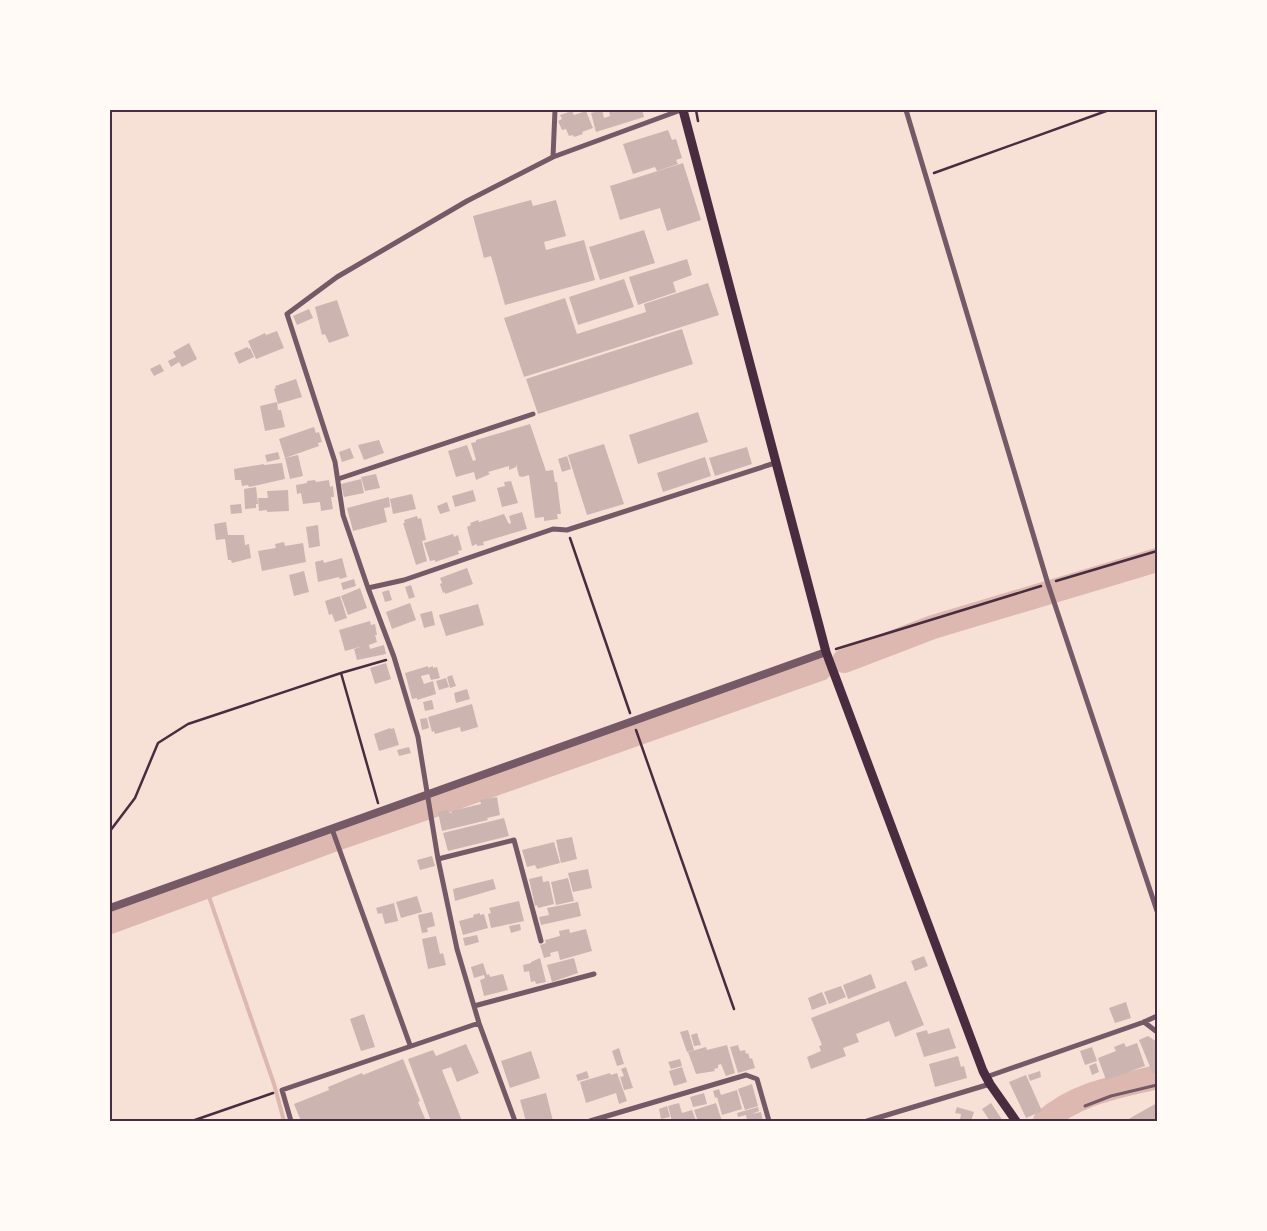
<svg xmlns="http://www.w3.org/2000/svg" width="1267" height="1231" viewBox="0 0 1267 1231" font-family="'Sofia Sans Condensed',sans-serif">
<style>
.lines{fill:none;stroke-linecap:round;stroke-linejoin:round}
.stream{stroke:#dcb8b0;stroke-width:4}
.river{stroke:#dcb8b0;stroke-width:24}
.building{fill:#ccb4b1}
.path{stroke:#4a2c40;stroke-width:2.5}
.service{stroke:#755966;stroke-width:3}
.minor{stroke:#755966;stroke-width:5}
.tertiary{stroke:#755966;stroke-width:8}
.secondary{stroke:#4a2c40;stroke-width:9}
.neatline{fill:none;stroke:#4a2c40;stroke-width:2}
</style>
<rect width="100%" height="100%" fill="#f7e1d7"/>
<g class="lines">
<path class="stream" d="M206 888 274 1084 284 1121"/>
<path class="river" d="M844 661 933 627 1157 560
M110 922 336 839 441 803 820 669
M1045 1121C1077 1093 1117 1087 1157 1077"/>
</g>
<path class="building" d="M602 110 604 118 610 116 609 111 610 110H642L644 117 596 132 591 113Z
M572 111 574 115 586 111 593 128 582 132 583 134 574 137 573 135 569 136 566 129 562 130 558 121 562 119 560 115Z
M668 130 672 140 676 139 682 158 676 160 678 164 657 171 655 167 633 174 623 144Z
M683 163 701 220 667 231 660 208 620 220 610 186Z
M531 200 533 206 556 200 566 236 544 242 546 250 584 240 595 280 505 305 491 256 484 258 473 216Z
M644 230 655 263 600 280 589 247Z
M687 259 692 275 673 282 676 292 638 305 629 277Z
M624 279 634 307 578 325 569 297Z
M708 283 719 315 524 377 504 318 565 298 577 334 646 312 644 304Z
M337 300 349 336 329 343 325 334 322 335 315 307Z
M309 309 313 318 297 325 293 316Z
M682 329 693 364 538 414 526 379Z
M277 331 284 348 256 359 248 341 265 333 266 335Z
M189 343 197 359 182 367 179 362 171 367 168 361 176 357 173 352Z
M247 347 249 349 250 348 254 357 239 364 234 353Z
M160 364 164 371 154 376 150 369Z
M296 379 302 397 278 404 274 389 276 388 275 386Z
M277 402 278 410H281L285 427 265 431 260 406Z
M698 412 708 442 638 464 629 435Z
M530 424 546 471 553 470 555 482H557L561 514H557L558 519 544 521V517L535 518 529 475 522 477 519 476 516 464V467L509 470V466L488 472 490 474 476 480 474 472 456 477 448 451 467 445 473 461 476 460 471 443 476 442V440Z
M314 427 316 433 319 432 322 442 318 443 319 446 285 458 279 439Z
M379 440 384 453 364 460 358 445Z
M604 444 624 504 587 515 568 455Z
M747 447 752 464 715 476 709 458Z
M350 448 354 458 342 462 339 452Z
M278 452 280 459 267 462 265 455Z
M298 455 303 476 290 479 285 458Z
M567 456 571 469 562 472 558 459Z
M705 457 711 476 663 492 657 473Z
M282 463 285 479 249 487 248 485 242 486 241 480H235L234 469 264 464V465Z
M376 474 380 488 365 491 361 477Z
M361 479 364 493 344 497 341 484Z
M315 480 316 482 329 480 330 487 333 486 334 497H331L333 509 321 511 320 502 303 504 301 493 297 494 296 485 307 483V481Z
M511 481 518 503 502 507 497 488 505 486 504 482Z
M256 487 258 504H256V508L245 509 244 489Z
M288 490 289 511 267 512V510L259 511 258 498H268L267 491Z
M473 490 476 501 455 507 452 496Z
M412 494 416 509 393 514 390 499Z
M389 497 390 507 384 508 387 522 353 531 347 508Z
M447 502 450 511 440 514 437 506Z
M241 504 242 513 231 514 230 505Z
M522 512 527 529 483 542 484 545 477 546V544L472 546 467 527 471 525 470 523 478 520 479 522 504 514 509 524 511 523 509 516Z
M417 516 418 519 421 518 426 540 422 541 427 561 416 565 403 523H405L404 520Z
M226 522 228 535H244L245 545 249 544 251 558 232 563 231 560H228L225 539 216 540 214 524Z
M318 525 320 546 309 548 306 527Z
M453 534 454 537 458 535 462 550 458 551 459 554 435 562V560L430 561 424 543Z
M284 542 285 546 303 543 306 562 262 571 258 551 276 548 275 544Z
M342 558 347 577 340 579 339 577 318 582 315 562 323 560 324 563Z
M467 568 473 584 445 594V592L443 593 440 584 442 583 440 578Z
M304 571 309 592 294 596 289 575Z
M354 579 356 586 343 590 341 583Z
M411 585 415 597 409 599 405 587Z
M360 588 367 608 348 615 341 596Z
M389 590 392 600 385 602 382 592Z
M340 596 347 618 335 622 332 614 329 615 325 601Z
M410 603 416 620 392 629 386 612Z
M478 604 484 625 446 636 439 615Z
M432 611 435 625 424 628 420 614Z
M370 621 371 625 375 624 377 635H375L377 642 369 645 370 649 384 645 386 654 357 660 354 649 363 646 345 651 339 630Z
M386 663 391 679 375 684 370 668Z
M428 666V668L433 666V668L437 667 440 678 431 680 429 674 421 676 424 684 433 681 436 694 417 700V698L412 699 405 673Z
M452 675 456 686 450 688 447 677Z
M446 678 449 687 439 690 436 681Z
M467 689 470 699 456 703 454 693Z
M432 700 434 709 425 711 423 702Z
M472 704 478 727 461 732 460 727 435 734 434 731 432 732 428 717Z
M427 718 429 728 422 730 420 719Z
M390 728 391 729 394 728 399 745 379 751 374 734Z
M409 747 411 753 399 756 397 750Z
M497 797 500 815 487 818 488 820 442 831 438 812 448 810 449 813H452L451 811 481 804 480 800Z
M504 818 509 836 448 851 443 833Z
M572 837 577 859 561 863 556 840Z
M554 842 560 863 537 869 535 865 527 867 522 850Z
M432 856 435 866 420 870 417 860Z
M588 869 592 888 573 892 568 873Z
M542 876 543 882 549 881 554 904 538 908 537 905 535 906 529 879Z
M568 878 574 901 556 905 551 882Z
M493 879 496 889 455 901 453 889Z
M417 896 422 912 401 918 396 902Z
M519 901 524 921 491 928 488 914 491 913 489 908Z
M578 902 581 916 541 925 539 917 549 915 547 908Z
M394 903 398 921 385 924 382 913 378 914 376 908Z
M432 912 435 926 427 928 428 932 422 933 418 915Z
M480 913V915L484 914 488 928 463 935 459 921 474 917 473 915Z
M520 924 521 930 511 933 509 926Z
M569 929 570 933 586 929 592 951 560 960 558 951 550 953 551 956 544 958 540 945 546 943 545 940 560 936 559 931Z
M477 935 479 942 465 946 463 938Z
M436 936 440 954 443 953 446 965 428 969 422 939Z
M924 956 928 966 915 971 911 961Z
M540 958 546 982 536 984 535 981 531 982 529 971 524 972 523 965 531 963V962Z
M574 958 578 973 552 982 547 965Z
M483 963 487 975 489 974 490 977 503 974 508 990 484 996 480 980 485 978 484 975 474 978 471 967Z
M871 974 876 988 848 999 843 985Z
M906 981 924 1025 895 1037 889 1021 856 1034 859 1042 843 1048 846 1056 811 1069 807 1057 821 1051 819 1046 822 1045 811 1018Z
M841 986 846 997 829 1004 824 992Z
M822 992 827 1004 812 1010 808 998Z
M1126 1002 1131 1018 1115 1023 1109 1008Z
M364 1014 375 1047 361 1051 350 1019Z
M949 1028 956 1048 924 1057 916 1033 927 1030 928 1034Z
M688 1030 694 1050 687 1052 680 1032Z
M697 1033 701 1045 694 1046 691 1035Z
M1148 1036 1157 1042V1072L1153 1074 1139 1040Z
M1124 1043 1126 1047 1137 1043 1145 1066 1106 1080 1098 1058 1116 1051 1114 1047Z
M466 1044 479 1073 457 1082 451 1067 442 1070 462 1121H431L408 1059 433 1050 436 1056Z
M727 1045 735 1073 726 1076 721 1064 718 1065V1068L714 1069 715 1071 696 1074 688 1052 706 1047 707 1050Z
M738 1045 740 1051 745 1050 746 1054 748 1053 750 1059 752 1058 755 1068 738 1073 730 1047Z
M1092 1047 1097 1061 1085 1065 1080 1051Z
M619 1048 624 1064 617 1066 612 1051Z
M531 1051 540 1078 510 1088 501 1061Z
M958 1056 961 1067 964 1066 967 1078 935 1087 929 1064Z
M403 1059 420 1101 418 1102 426 1121H301L294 1104 329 1090 328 1087 362 1073 363 1075Z
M680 1059 682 1066 671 1069 668 1062Z
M1096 1063 1099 1072 1092 1075 1089 1066Z
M626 1067 633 1088 624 1090 620 1077 624 1076 621 1069Z
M682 1067 687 1082 674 1086 669 1071Z
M587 1071 589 1078 578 1081 576 1075Z
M1040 1071 1041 1077 1030 1081 1028 1075Z
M610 1073 611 1075 617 1073 627 1101 619 1104 616 1093 586 1103 580 1082Z
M1026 1075 1042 1111 1026 1118 1009 1082Z
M752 1084 758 1106 745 1110 738 1089Z
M719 1089 721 1095 737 1090 742 1109 722 1115 717 1097 715 1098 713 1091Z
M546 1093 553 1121H526L520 1100Z
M704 1093 707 1104 693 1107 690 1097Z
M679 1103 682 1113 692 1110 696 1121H672L668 1106Z
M716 1103 722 1121H698L694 1110Z
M991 1103 1003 1121H990L982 1109Z
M1157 1103V1121H1125Z
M667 1106 670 1117 661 1119 659 1109Z
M758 1107 759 1111 752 1114 761 1112 763 1121H747L746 1115 738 1117 737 1113Z
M957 1107 974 1112 971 1121 960 1119 961 1114 955 1113Z"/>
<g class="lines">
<path class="path" d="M696 110 698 121
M934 173 1109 110
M570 538 630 713
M1056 581 1157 551
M836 649 1041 586
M341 673 386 660
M636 730 734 1009
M110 831 135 798 158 743 188 724 341 673 378 803
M192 1121 273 1093"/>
<path class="service" d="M1085 1106 1111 1096 1157 1085"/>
<path class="minor" d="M906 110 1048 584 1157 911
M553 157 555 110
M338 479 533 414
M368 588 404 580 553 529 567 530 775 463
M332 829 410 1045
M438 859 514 840 541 941
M474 1006 594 974
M1144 1022 1157 1032
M986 1077 1144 1022 1157 1016
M291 1121 282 1090 479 1023
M515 1121 479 1023 457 949 438 859 418 737 394 657 368 588 343 515 335 462 287 314 337 277 467 201 553 157 681 110
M590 1121 746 1075 757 1079 769 1121
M867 1121 990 1084"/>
<path class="tertiary" d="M110 908 826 652"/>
<path class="secondary" d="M683 110 826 652 983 1071 990 1084 1016 1121"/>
</g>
<rect width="1267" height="1231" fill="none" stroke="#fffaf5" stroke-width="222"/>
<rect x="111" y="111" width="1045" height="1009" class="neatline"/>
</svg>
